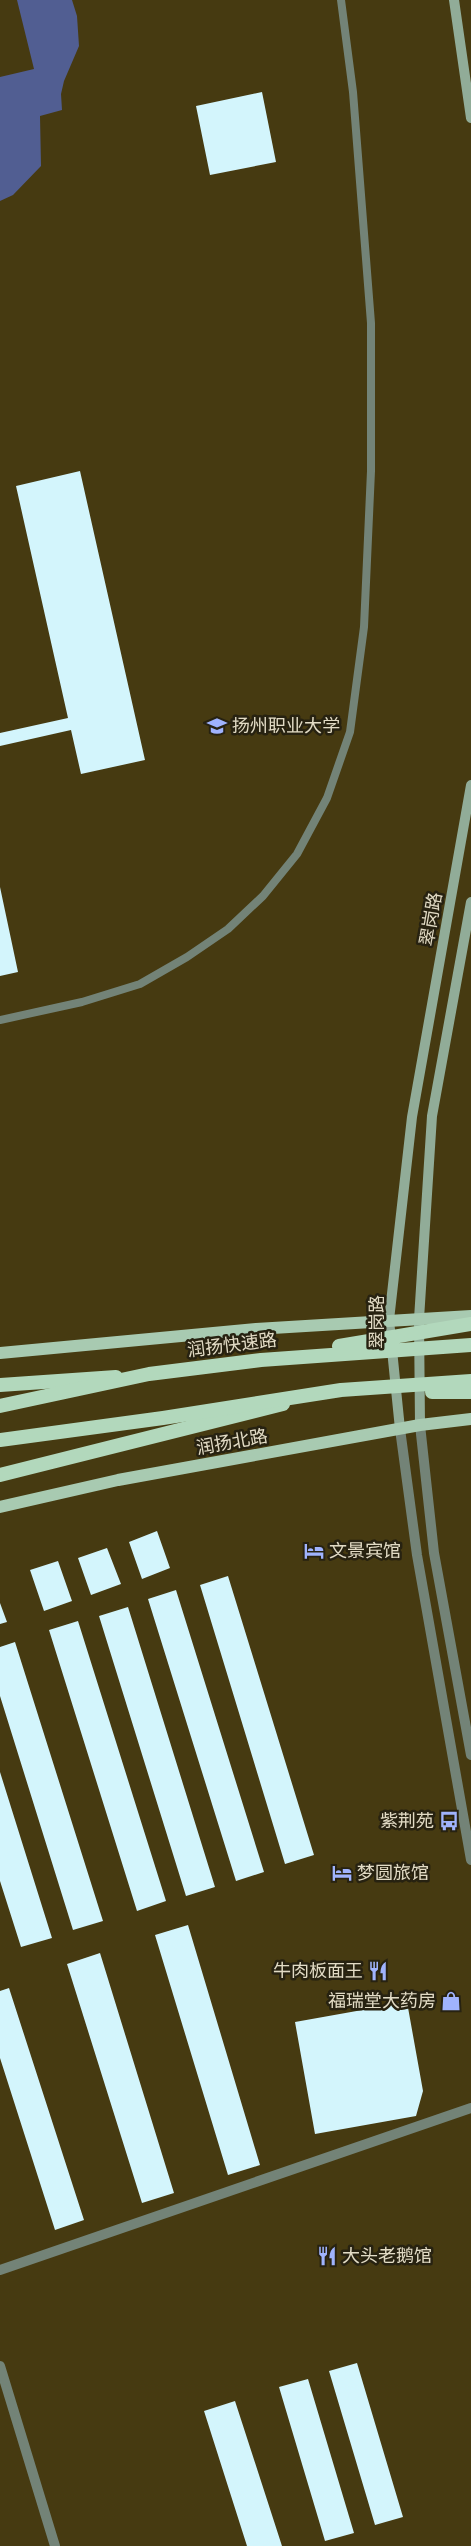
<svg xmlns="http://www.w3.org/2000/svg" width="471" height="2546" viewBox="0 0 471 2546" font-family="Bitter,'Noto Sans SC',serif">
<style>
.water{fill:#515e92}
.building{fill:#d3f5fc}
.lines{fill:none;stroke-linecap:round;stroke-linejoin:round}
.service{stroke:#738377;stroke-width:8}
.minor{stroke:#738377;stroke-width:10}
.tertiary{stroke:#738377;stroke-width:10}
.secondary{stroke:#91ac98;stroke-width:10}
.primary{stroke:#a8cab1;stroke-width:12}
.trunk{stroke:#b2d8bc;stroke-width:14}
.trunk-bridge{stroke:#b2d8bc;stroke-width:14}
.labels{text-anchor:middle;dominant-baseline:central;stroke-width:5;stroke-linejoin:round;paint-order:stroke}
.poi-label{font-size:18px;fill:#e2dbc5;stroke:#272211;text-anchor:start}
.street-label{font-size:18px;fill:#e2dbc5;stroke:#272211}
</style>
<rect width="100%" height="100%" fill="#463a11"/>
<path class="water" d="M17 0H72L77 16 79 46 64 81 61 94 62 110 40 116 41 166 13 195 0 201V77L34 69Z"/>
<path class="building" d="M262 92 276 162 210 175 196 106Z
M80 471 145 760 81 774 71 730 0 746V733L68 718 16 486Z
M0 887 18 972 0 976Z
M157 1531 170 1568 142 1579 129 1542Z
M107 1548 121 1584 91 1595 78 1558Z
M58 1561 72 1601 44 1611 30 1570Z
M228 1576 314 1855 285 1864 200 1585Z
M176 1590 264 1872 236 1881 148 1599Z
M0 1603 7 1622 0 1624Z
M128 1607 215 1887 186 1896 99 1616Z
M78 1621 166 1901 137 1911 49 1630Z
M15 1642 103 1921 73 1930 0 1696V1647Z
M0 1772 52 1938 21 1947 0 1881Z
M188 1925 260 2165 228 2175 155 1935Z
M100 1953 174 2193 142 2203 67 1964Z
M9 1988 84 2220 55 2230 0 2058V1991Z
M407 2002 423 2091 416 2116 315 2134 295 2022Z
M357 2363 403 2517 375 2525 329 2371Z
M308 2379 354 2533 325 2541 279 2387Z
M235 2401 282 2546H247L204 2411Z"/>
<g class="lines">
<path class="service" d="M0 1020 82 1002 140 984 187 957 228 929 263 896 297 854 327 798 350 732 364 627 371 471V323L353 92 341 0"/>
<path class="minor" d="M0 2270 471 2108
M0 2366 55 2546"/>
<path class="tertiary" d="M420 1425 434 1553 471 1755
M400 1429 417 1555 471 1860"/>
<path class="secondary" d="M454 0 471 118
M420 1425 419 1319 432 1116 471 902
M400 1429 389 1320 412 1117 471 785"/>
<path class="primary" d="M0 1353 256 1329 471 1316
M0 1507 118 1480 420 1425 471 1419"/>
<path class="trunk" d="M0 1385 116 1377
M0 1475 283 1404"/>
<path class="trunk-bridge" d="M339 1346 471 1324
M432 1392H471
M0 1406 149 1374 261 1360 471 1345
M0 1440 163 1418 341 1390 471 1381"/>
</g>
<defs>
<symbol id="university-bare" viewBox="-9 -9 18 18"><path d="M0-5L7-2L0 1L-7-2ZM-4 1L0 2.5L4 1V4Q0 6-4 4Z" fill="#a0b3fd" stroke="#272211" stroke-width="2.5" paint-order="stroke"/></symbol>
<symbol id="hotel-bare" viewBox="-9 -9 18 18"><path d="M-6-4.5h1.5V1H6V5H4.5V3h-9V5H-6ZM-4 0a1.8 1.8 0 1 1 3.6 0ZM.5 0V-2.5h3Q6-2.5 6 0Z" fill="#a0b3fd" stroke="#272211" stroke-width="2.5" paint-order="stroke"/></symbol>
<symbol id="bus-bare" viewBox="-9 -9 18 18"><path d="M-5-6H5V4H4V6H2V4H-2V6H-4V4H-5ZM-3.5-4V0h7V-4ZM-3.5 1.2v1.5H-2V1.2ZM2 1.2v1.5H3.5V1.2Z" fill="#a0b3fd" stroke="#272211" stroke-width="2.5" paint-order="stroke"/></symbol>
<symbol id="restaurant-bare" viewBox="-9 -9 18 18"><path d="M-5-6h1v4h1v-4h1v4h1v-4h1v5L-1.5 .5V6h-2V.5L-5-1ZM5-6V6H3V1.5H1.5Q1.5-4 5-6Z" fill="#a0b3fd" stroke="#272211" stroke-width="2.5" paint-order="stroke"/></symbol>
<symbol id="shop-bare" viewBox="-9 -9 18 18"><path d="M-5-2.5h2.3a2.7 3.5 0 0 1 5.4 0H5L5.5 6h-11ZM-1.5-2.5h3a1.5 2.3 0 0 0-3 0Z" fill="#a0b3fd" stroke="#272211" stroke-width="2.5" paint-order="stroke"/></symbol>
</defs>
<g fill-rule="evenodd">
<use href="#university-bare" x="203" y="712" width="28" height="28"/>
<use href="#hotel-bare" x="300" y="1537" width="28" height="28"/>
<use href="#bus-bare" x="435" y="1807" width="28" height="28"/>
<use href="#hotel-bare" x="328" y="1859" width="28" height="28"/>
<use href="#restaurant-bare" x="364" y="1957" width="28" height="28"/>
<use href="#shop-bare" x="437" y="1987" width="28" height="28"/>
<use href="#restaurant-bare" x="313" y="2242" width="28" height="28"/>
</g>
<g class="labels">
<g class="poi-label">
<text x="232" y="726">扬州职业大学</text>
<text x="329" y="1551">文景宾馆</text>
<text x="434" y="1821" text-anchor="end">紫荆苑</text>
<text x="357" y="1873">梦圆旅馆</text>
<text x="363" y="1971" text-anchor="end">牛肉板面王</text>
<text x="436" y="2001" text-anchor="end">福瑞堂大药房</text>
<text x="342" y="2256">大头老鹅馆</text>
</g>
<g class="street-label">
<text transform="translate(431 919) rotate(-80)">翠岗路</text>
<text transform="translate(377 1322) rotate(-90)">翠岗路</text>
<text transform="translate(232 1345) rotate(-7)">润扬快速路</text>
<text transform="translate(232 1442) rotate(-10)">润扬北路</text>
</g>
</g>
</svg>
